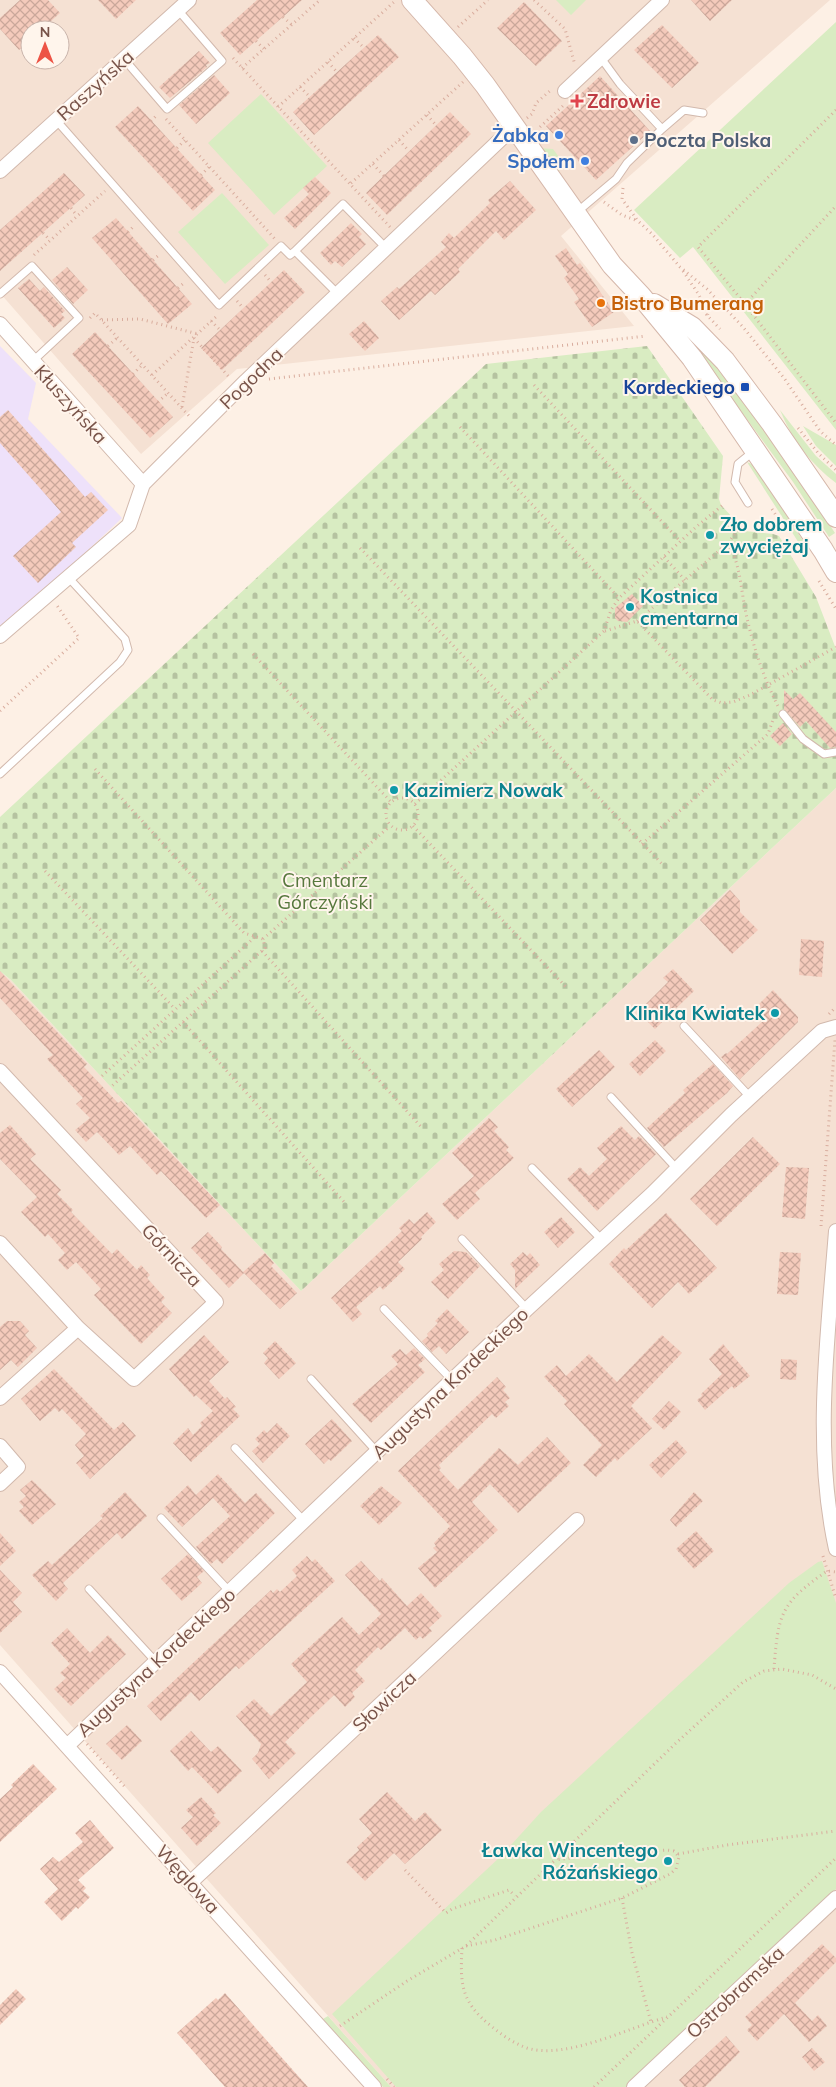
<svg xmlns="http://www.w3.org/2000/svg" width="836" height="2087" viewBox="0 0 836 2087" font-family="Mulish,sans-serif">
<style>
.residential{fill:#f5e1d3;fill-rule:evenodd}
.education{fill:#eee1fa}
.green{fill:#d9ecc2}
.cemetery{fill:url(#cemetery-stones)}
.building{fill:url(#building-cross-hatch)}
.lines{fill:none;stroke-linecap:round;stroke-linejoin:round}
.lane-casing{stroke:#d2b9ad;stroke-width:9}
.street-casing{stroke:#d2b9ad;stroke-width:16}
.secondary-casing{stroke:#d5b7aa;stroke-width:22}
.path{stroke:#d9ad9e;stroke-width:3;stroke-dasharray:1 4;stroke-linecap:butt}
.lane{stroke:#fff;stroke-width:7}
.street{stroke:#fff;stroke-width:14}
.secondary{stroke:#fff;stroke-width:20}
.health-dot{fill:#e0444e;stroke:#fff5ec;stroke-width:2}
.shop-dot{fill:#3f7fe0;stroke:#fff5ec;stroke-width:2}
.service-dot{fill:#5c6f8a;stroke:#fff5ec;stroke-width:2}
.food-dot{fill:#e8710a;stroke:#fff5ec;stroke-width:2}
.transit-dot{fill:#1a4fb4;stroke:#fff5ec;stroke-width:2}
.culture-dot{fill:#0f9aa8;stroke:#fff5ec;stroke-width:2}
.labels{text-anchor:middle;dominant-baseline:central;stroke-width:4;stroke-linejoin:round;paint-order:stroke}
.street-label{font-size:19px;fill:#785349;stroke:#fff5ec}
.health-label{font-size:19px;font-weight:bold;fill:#be3a42;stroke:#fff5ec;text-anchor:start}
.shop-label{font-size:19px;font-weight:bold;fill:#366cbe;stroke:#fff5ec;text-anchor:end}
.service-label{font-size:19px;font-weight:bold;fill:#4e5e75;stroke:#fff5ec;text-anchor:start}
.food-label{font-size:19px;font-weight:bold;fill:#c56008;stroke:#fff5ec;text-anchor:start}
.transit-label{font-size:19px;font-weight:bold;fill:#164399;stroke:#fff5ec;text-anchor:end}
.culture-label{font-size:19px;font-weight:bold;fill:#0d838f;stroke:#fff5ec;text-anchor:start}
.park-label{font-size:19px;fill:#57783d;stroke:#fff5ec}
</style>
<defs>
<pattern id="cemetery-stones" width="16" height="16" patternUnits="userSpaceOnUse" patternTransform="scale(1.25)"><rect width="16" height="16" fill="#d9ecc2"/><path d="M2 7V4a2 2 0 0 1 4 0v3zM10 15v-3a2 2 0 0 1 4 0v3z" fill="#b5c2a0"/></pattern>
<pattern id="building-cross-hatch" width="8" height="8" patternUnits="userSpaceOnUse" patternTransform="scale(1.25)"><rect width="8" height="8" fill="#f4cabb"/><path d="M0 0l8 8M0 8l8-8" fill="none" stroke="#caa79a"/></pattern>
</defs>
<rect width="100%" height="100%" fill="#fdf0e5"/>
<path class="residential" d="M0 0H830L561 236 634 326 237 369 141 454 0 293ZM30 30H60V60H30Z
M836 788V2087H391L0 1645V971L11 980 301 1291Z"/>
<path class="education" d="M0 346 36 383 28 419 122 518 3 630 0 627Z"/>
<path class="green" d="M556 0H586L571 15Z
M836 22V430L693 247 680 258 634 210Z
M261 94 327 166 274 215 208 143Z
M538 148 553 149 562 161 558 175Z
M222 193 269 245 225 284 178 232Z
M692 340H694C747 401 791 466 835 533L829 537 793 482 691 343Z
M780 410 816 456 836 474V483C811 464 792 440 780 410Z
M803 426 836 445V466L816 446Z
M747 462 754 465 809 550 804 551Z
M822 1561 836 1603V1889L627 2087H396L332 2014 500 1857 541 1812 789 1583 818 1562Z
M328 2016 391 2087H383L323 2019Z"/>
<path class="cemetery" d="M647 346 723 456 719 499 721 505 745 531 773 534 779 536 816 597 836 649V788L301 1291 11 980 0 971V817L486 364Z"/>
<path class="building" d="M20 0H48L60 13 41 30H30V40L19 50 0 29V18Z
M98 0H136L116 19Z
M257 0H302L240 55 220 33Z
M691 0H732L710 21Z
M524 2 562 41 536 66 497 28Z
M662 25 699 63 672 88 634 50Z
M378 35 399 57 314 135 293 112Z
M199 51 210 63 206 65 207 67 170 98 159 87Z
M214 75 230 93 196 124 179 105Z
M600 76 650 131 596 180 546 126Z
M138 106 215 190 193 211 115 127Z
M450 112 471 134 387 215 366 193Z
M64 173 85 195 0 271V230Z
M315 177 331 193 295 229 284 218 309 194 303 188Z
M510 181 536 210 504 240 496 231 458 269 460 272 435 295 431 291 399 320 381 301 397 287 399 289 446 247 441 242 449 233 454 238 490 203 488 200Z
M116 218 192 304 168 324 92 238Z
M351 223 362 234 359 237 366 244 342 267 335 261 331 265 320 253Z
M566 248 577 265 580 263 588 274 614 312 592 327 574 302 579 299 564 278 568 274 555 256Z
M67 267 88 290 73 304 52 280Z
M284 270 305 292 222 370 201 348Z
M29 279 40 291 44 287 65 311 61 314 65 318 54 328 18 288Z
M364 321 379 338 365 351 349 334Z
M95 332 173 417 150 438 72 354Z
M8 410 85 497 91 492 108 510 72 543 76 547 38 583 13 556 61 512 0 443V417Z
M632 594 643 606 627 622 618 621 615 618V608Z
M784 690 793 699 800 693 836 732V747L830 748 806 721 800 727 784 709Z
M783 723 792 734 780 746 770 736Z
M730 890 740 901V912L758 930 732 954 700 920Z
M801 939 824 941 822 977 799 975Z
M673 969 694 991 655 1029 638 1012 668 982 663 978Z
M0 971 87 1064 84 1067 118 1103 121 1101 220 1205 206 1218 161 1171 157 1175 130 1146 119 1155 97 1132 86 1142 75 1130 90 1118 76 1104 83 1098 47 1059 53 1055 0 998Z
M773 990 798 1017V1022L740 1079 721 1057 726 1053 727 1054 763 1021 753 1010Z
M655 1040 666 1051 640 1076 629 1064Z
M599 1050 615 1067 572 1107 556 1089Z
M713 1064 733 1086 727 1093 664 1147 647 1128 685 1093 683 1090Z
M489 1118 498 1127 494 1131 509 1147 506 1150 514 1158 475 1193 480 1199 457 1220 442 1204 474 1176 452 1153Z
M10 1125 36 1154 30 1159 61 1190 57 1194 73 1210 71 1212 112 1254 117 1249 137 1270 141 1265 150 1275 147 1278 165 1298 161 1302 172 1313 141 1344 94 1295 101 1289 76 1262 67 1270 58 1260 65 1253 48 1234 45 1237 21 1212 37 1197 0 1159V1133Z
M621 1126 635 1140 639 1136 656 1154 597 1211 567 1179 580 1167 589 1176 607 1159 597 1148Z
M753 1137 780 1164 717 1226 690 1199Z
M786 1167 809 1168 805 1219 782 1217Z
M427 1212 436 1222 421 1237 422 1239 398 1262 405 1269 383 1290 380 1286 356 1307 362 1314 353 1322 331 1298 402 1231 399 1228 409 1219 414 1224Z
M666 1213 717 1268 689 1294 678 1282 652 1308 609 1264 624 1248 626 1250Z
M561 1217 575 1232 558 1248 544 1232Z
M208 1232 222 1247 221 1249 244 1273 229 1288 191 1248Z
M454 1251 466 1252 480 1266 448 1299 431 1282 444 1270 439 1264Z
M523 1252 527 1256 530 1253 540 1265 515 1289V1270L510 1264Z
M780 1252 801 1253 798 1295 777 1294Z
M265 1253 274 1263 271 1266 297 1293 280 1309 243 1272Z
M447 1309 469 1332 446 1354 439 1346 432 1352 422 1341 428 1336 427 1334 438 1323 435 1321Z
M7 1321H20L29 1331 25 1335 37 1348 18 1367 11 1360 0 1370V1327Z
M204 1335 229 1362 209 1381 225 1399 227 1397 236 1407 233 1409 240 1416 191 1462 173 1443 188 1428 193 1435 202 1426 200 1423 213 1411 196 1395 194 1397 169 1369Z
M662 1335 682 1353 631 1406 652 1428 617 1461 615 1458 596 1477 583 1465 602 1445 564 1404 567 1401 544 1377 557 1365 566 1376 589 1354 617 1382Z
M275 1341 296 1363 279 1379 264 1363 268 1358 263 1353Z
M723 1344 750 1376 734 1389 732 1386 705 1410 697 1400 702 1396 701 1394 722 1374 709 1359Z
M414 1348 425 1359 418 1365 425 1372 371 1423 352 1404 398 1364 391 1356 400 1349 406 1355Z
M781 1359 797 1360 796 1380 780 1379Z
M54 1369 114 1430 123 1422 136 1436 90 1479 76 1463 84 1456 75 1445 86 1434 62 1409 59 1412 55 1408 40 1421 21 1399Z
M497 1377 506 1387 503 1390 510 1398 505 1402 509 1406 496 1418 492 1414 439 1465 441 1468 439 1470 458 1490 499 1448 518 1465 547 1437 571 1463 518 1513 490 1484 472 1502 498 1530 435 1588 418 1568 437 1552 433 1548 436 1546 434 1543 450 1526 398 1471Z
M669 1401 681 1412 664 1430 652 1419Z
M332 1419 352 1441 331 1461 329 1459 324 1464 305 1444Z
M277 1423 290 1436 263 1463 252 1451 260 1444 255 1439 264 1430 267 1433Z
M676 1440 687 1452 661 1478 649 1465Z
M218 1474 245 1503 256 1493 275 1513 222 1564 217 1559 211 1564 196 1547 230 1516 213 1498 182 1527 164 1508 188 1485 196 1495Z
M32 1480 56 1504 32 1525 19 1511 24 1507 19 1502 26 1496 20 1490Z
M381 1486 402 1503 379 1525 360 1506Z
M125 1492 147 1516 122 1539 117 1533 63 1583 68 1589 56 1601 32 1575 48 1561 52 1565 103 1518 100 1516Z
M694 1492 703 1501 676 1527 670 1520Z
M696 1531 714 1551 694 1569 676 1549Z
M0 1533 16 1551 0 1566Z
M188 1554 204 1571 197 1577 202 1583 182 1601 161 1579Z
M307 1556 312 1562 315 1559 335 1581 239 1669 236 1666 199 1701 191 1692 161 1721 147 1706 271 1590 273 1593 277 1589 280 1592 297 1576 292 1570Z
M361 1561 380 1581 382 1578 407 1606 421 1593 442 1616 429 1628 432 1631 423 1639 420 1636 416 1640 405 1628 381 1650 378 1647 355 1670 365 1681 352 1693 355 1697 345 1707 334 1695 313 1715 285 1742 296 1753 269 1779 252 1759 258 1753 261 1744 236 1716 254 1699 271 1716 307 1682 291 1664 342 1617 359 1635 381 1614 345 1575Z
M0 1570 22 1593 13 1602 22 1612 0 1633Z
M67 1628 90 1653 108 1635 126 1654 71 1706 54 1689 66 1678 60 1673 70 1664 51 1643Z
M127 1725 142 1741 122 1760 106 1744Z
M191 1731 211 1752 218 1746 242 1771 218 1794 192 1767 188 1771 170 1751Z
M33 1764 57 1789 0 1842V1799L13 1787 11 1785Z
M387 1792 415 1821 425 1812 442 1830 405 1864 394 1853 365 1881 346 1862 359 1850 357 1847 372 1833 359 1819Z
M201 1797 216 1813 213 1815 221 1823 197 1846 181 1828 193 1817 186 1810Z
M90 1820 114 1848 78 1880 86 1888 83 1891 90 1897 78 1909 76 1907 62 1921 44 1902 58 1889 40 1869 53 1857 59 1862 83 1842 75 1833Z
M822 1944 836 1958V1962L795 2003 812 2021 818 2015 827 2026 809 2042 784 2014 757 2041 747 2030 752 2025 745 2017Z
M16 1989 26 1999 0 2025V2005Z
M225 1993 283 2059 308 2087H225L177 2033 216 1998 218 2000Z
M726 2036 740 2052 705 2087H685L679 2080Z
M812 2048 825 2062 814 2071 802 2057Z"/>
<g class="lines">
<defs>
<path id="lane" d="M124 59 167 109 222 61 178 10
M56 120 219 305 281 246 290 255 295 251
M662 129 684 110 703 113
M577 212 616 179 627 163 662 129 620 84 601 58
M0 294 32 266 79 318 33 361
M339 295 295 251 343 204 387 249
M748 503 735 482 738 464 754 451
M783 714 803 739 824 754 836 752
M0 774 120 662 128 650 125 639 68 577
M684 1026 751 1098
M611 1097 677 1169
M532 1168 602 1240
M462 1239 527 1309
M384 1309 452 1380
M311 1379 377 1452
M235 1448 304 1521
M161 1518 230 1592
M89 1589 156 1662"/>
<path id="street" d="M565 91 662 0
M0 171 189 0
M0 324 143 484
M0 636 129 525 143 484 246 381 502 138 516 128
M0 1071 216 1302 134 1379 78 1328 0 1243
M836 1231C828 1336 813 1445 836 1549
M0 1398 78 1328
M0 1446 18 1467 0 1484
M0 1672 374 2087
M67 1746 527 1309 652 1194 731 1115 822 1031 836 1027
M191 1882 577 1520
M634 2087 836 1898"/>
<path id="secondary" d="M412 0 462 56 485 85 612 265 641 296 692 358 823 550 836 572
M654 304 692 327 725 361 772 424 836 517"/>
</defs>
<use href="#lane" class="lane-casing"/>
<use href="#street" class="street-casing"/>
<use href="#secondary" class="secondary-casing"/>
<path class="path" d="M534 0 565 29 575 65
M283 17 292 25
M458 27 488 0
M354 38 364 48
M256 41 264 49
M233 58 350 184
M328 62 337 72
M242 68 320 0
M300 87 310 97
M278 107 394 2
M836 110 698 247 745 304 836 423
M427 115 436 125
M527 118 532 114 536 103 551 90
M166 119 275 239
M151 121 158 114
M540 127 565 104
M399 140 409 151
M177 148 185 140
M373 164 384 176
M201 175 209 167
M623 188 622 199 638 221 652 234 680 267 707 289 743 327 784 378 820 431 836 445
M604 202 622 215 638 221
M71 208 77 216
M390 227 350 184 463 82
M128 232 135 225
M43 233 50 240
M34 255 105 191
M153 260 160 254
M683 271 699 295 708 315
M265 275 271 282
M178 288 185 282
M237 301 243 308
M745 304 836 206
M706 314 720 329
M90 318 95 313 190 417
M102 320 140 319 198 334
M211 321 220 330
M194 338 230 378
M108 346 117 338
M133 374 142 365
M152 375 217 316
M269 379 646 336
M534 385 680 541
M158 402 168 393
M182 407 194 338
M460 427 619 598
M798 428 819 454 836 470
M772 509 781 523
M728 543C741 564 741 594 747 618 754 649 764 679 778 706
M360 548 664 866
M664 557 685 580
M819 581 836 609
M637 621 728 543 742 524
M605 631 637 621 713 700 722 703 733 702 750 695 836 647
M253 654 391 802
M0 711 79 638 56 604
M95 769 244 933 263 939 265 948 112 1086
M386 814a16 16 0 1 1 32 0a16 16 0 1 1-32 0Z
M415 804 604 631 611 610 619 598 696 527 724 504
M413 826 567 988
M642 844 768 734 774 717
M45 871 175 1009
M263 939 390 826
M262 951 423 1129
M829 1014 836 1007
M183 1022 345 1203
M102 1076 255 937
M821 1226 835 1040
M823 1556 836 1599
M774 1669C778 1613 781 1603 827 1571L836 1572
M87 1744 126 1788
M678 1854 727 1845 836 1831
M405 1870 446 1913 452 1909 509 1890 515 1896
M622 1898 632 1953 651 2022
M466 1946 495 1940 622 1898 670 1874 676 1869 679 1857 674 1851 667 1850 602 1854 555 1860
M462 1948C460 1984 461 2002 491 2026 502 2035 513 2043 527 2048 566 2060 628 2028 667 2017
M340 2026 407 1981 466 1946 675 1744 743 1682 764 1671 782 1669 812 1675 836 1689
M387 2079 394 2087
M594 2087 836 1858"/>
<use href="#lane" class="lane"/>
<use href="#street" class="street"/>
<use href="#secondary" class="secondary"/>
</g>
<path class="health-dot" d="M574.5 93.5h5v5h5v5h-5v5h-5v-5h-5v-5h5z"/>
<g class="shop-dot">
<circle cx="559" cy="135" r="5"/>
<circle cx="585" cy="161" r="5"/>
</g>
<circle class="service-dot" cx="634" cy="140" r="5"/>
<circle class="food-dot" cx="601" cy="303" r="5"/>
<rect class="transit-dot" x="740" y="382" width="10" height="10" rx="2.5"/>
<g class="culture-dot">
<circle cx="710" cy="535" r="5"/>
<circle cx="630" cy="607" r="5"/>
<circle cx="394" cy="790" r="5"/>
<circle cx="775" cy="1013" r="5"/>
<circle cx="668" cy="1861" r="5"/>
</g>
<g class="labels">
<g class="street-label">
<text transform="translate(95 85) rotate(-42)">Raszyńska</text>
<text transform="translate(251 378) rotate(-44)">Pogodna</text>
<text transform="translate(71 404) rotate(48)">Kłuszyńska</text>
<text transform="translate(172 1255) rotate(47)">Górnicza</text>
<text transform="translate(450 1383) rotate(-44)">Augustyna Kordeckiego</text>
<text transform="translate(156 1662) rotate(-43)">Augustyna Kordeckiego</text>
<text transform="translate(384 1701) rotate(-43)">Słowicza</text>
<text transform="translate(188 1879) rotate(48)">Węglowa</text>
<text transform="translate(735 1992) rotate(-43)">Ostrobramska</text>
</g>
<g class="health-label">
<text x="587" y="101">Zdrowie</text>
</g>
<g class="shop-label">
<text x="549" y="135">Żabka</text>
<text x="575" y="161">Społem</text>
</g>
<g class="service-label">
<text x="644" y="140">Poczta Polska</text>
</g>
<g class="food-label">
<text x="611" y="303">Bistro Bumerang</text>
</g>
<g class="transit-label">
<text x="735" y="387">Kordeckiego</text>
</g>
<g class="culture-label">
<text x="720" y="524">Zło dobrem<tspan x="720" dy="22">zwyciężaj</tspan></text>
<text x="640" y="596">Kostnica<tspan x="640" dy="22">cmentarna</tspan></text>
<text x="404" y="790">Kazimierz Nowak</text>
<text x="765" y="1013" text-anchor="end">Klinika Kwiatek</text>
<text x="658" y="1850" text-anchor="end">Ławka Wincentego<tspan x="658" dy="22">Różańskiego</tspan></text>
</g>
<g class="park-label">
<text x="325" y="880">Cmentarz<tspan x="325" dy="22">Górczyński</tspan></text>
</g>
</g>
<g transform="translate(45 45)"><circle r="24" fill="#fff5ec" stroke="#c9b4ab"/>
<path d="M0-4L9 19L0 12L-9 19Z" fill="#ed5345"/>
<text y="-8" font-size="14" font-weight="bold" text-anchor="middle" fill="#785349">N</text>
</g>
</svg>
